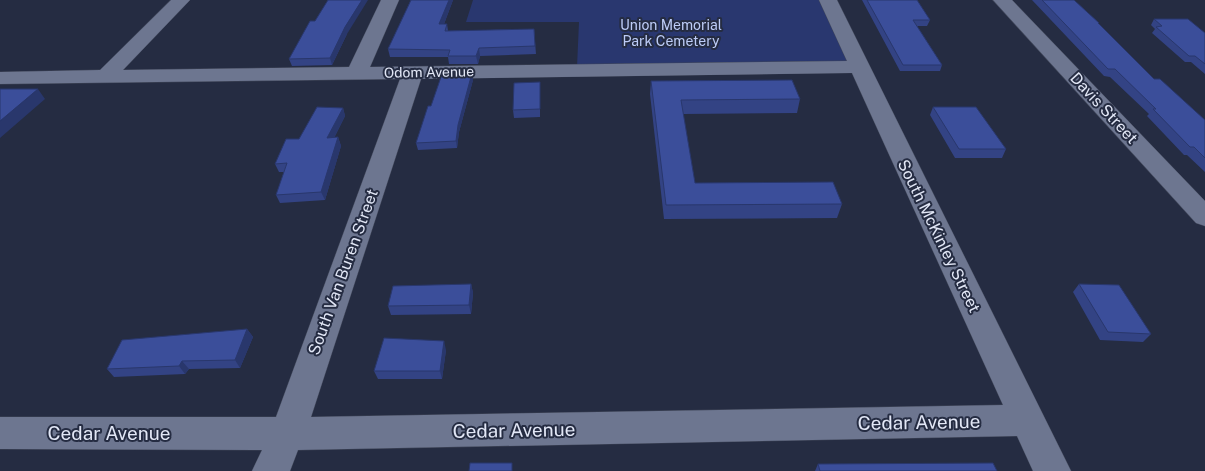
<svg xmlns="http://www.w3.org/2000/svg" width="1205" height="471" viewBox="0 0 1205 471" font-family="'Public Sans',sans-serif">
<style>
.green{fill:#29376f}
.lines{fill:none;stroke-linecap:round;stroke-linejoin:round}
.minor-casing{stroke:#414759;stroke-width:1}
.minor{fill:#6d7690;fill-rule:evenodd}
.wall{fill:#334384}
.shaded-wall{fill:#29376c}
.building{fill:#3b4e9a;stroke:#29376c}
.labels{text-anchor:middle;dominant-baseline:central;stroke-width:4;stroke-linejoin:round;paint-order:stroke}
.far-park-label{font-size:14px;fill:#bdccf7;stroke:#252c42}
.far-street-label{font-size:14px;fill:#e2e7f6;stroke:#252c42}
.street-label{font-size:16px;fill:#e2e7f6;stroke:#252c42}
.near-street-label{font-size:19px;fill:#e2e7f6;stroke:#252c42}
</style>
<rect width="100%" height="100%" fill="#252c42"/>
<path class="green" d="M473 0H823L852 64 577 67 579 22H466Z"/>
<g class="lines">
<defs>
<path id="minor" d="M171 0H190L123 70 349 67 381 0H399L370 67 847 61 819 0H837L1071 471H1033L1017 436 298 450 290 471H252L262 450 0 449V417H276L400 79 0 84V72L100 70ZM852 73 1003 405 311 417 421 79Z
M993 0H1012L1205 201V226L1196 223Z"/>
</defs>
<use href="#minor" class="minor-casing"/>
<use href="#minor" class="minor"/>
</g>
<path class="wall" d="M411 0H453L444 24H447L448 31 534 29 536 54 480 56 478 64H449L448 57H390L388 49Z
M862 0H917L930 20 927 26H917L942 65 940 71H900Z
M1032 0H1074L1099 23V24L1154 79 1205 120V172L1187 155H1184L1147 116 1149 114 1110 77 1104 76Z
M1154 19 1205 33V74L1191 62H1185L1152 33 1155 29 1151 25Z
M347 34 332 65 292 66 289 59Z
M473 80 459 132 457 148 418 150 416 143 431 106Z
M651 81 800 99 797 113 683 114 695 183 842 204 837 218 664 219 650 94Z
M540 82V117L514 118 513 110Z
M933 107 1006 149 1002 158H955L930 115Z
M343 108 345 116 334 138 338 137 341 146 325 200 280 203 276 195 284 172H279L275 164Z
M471 284 473 293 471 314 391 315 388 306Z
M1079 284 1151 334 1143 342 1100 340 1073 292Z
M247 329 253 337 240 368 189 369 185 374 114 377 107 369Z
M446 350 442 379H378L374 371Z
M818 464 997 471H815Z"/>
<path class="shaded-wall" d="M362 0H368L347 34 332 65 330 58 345 27Z
M449 0H453L441 32 439 24Z
M479 48 480 56 478 64 476 56Z
M472 73 473 80 459 132 457 148 456 141 458 125Z
M38 89 45 99 0 138V121Z
M343 108 345 116 330 146 327 138Z
M338 137 341 146 325 200 321 192Z
M471 284 473 293 471 314 469 305Z
M247 329 253 337 240 368 235 360Z
M444 341 446 350 442 379 440 371Z
M182 361 189 369 185 374 179 366Z"/>
<path class="building" d="M328 0H362L345 27 330 58 289 59 310 21H315Z
M411 0H449L439 24H447L445 31 534 29 535 46 479 48 476 56H448L450 50 388 49Z
M867 0H917L930 20H913L942 65H903Z
M1042 0H1074L1099 23H1098L1154 79H1160L1205 120V158L1194 147H1190L1153 109H1156L1115 69H1108Z
M1154 19H1188L1205 33V64L1195 56H1189L1156 27 1162 26Z
M472 73 458 125 456 141 416 143 428 106H431L442 74Z
M792 80 800 99 681 100 695 183 833 182 842 204 666 205 651 81Z
M540 82V109L513 110 514 83Z
M0 89H38L0 121Z
M317 107 343 108 327 138 338 137 321 192 276 195 287 163 275 164 286 139H299Z
M933 107H976L1006 149H959Z
M471 284 469 305 388 306 393 286Z
M1079 284 1119 285 1151 334 1108 332Z
M247 329 235 360 182 361 179 366 107 369 122 340Z
M384 338 444 341 440 371H374Z
M470 463H512V471H469Z
M993 463 997 471H820L818 464Z"/>
<g class="labels">
<g class="far-park-label">
<text x="671" y="25">Union Memorial<tspan x="671" dy="16">Park Cemetery</tspan></text>
</g>
<g class="far-street-label">
<text transform="translate(429 72) rotate(-1)">Odom Avenue</text>
</g>
<g class="street-label">
<text transform="translate(1104 108) rotate(47)">Davis Street</text>
<text transform="translate(939 236) rotate(64)">South McKinley Street</text>
<text transform="translate(343 272) rotate(-70)">South Van Buren Street</text>
</g>
<g class="near-street-label">
<text transform="translate(919 422) rotate(-1)">Cedar Avenue</text>
<text transform="translate(514 430) rotate(-1)">Cedar Avenue</text>
<text x="109" y="433">Cedar Avenue</text>
</g>
</g>
</svg>
